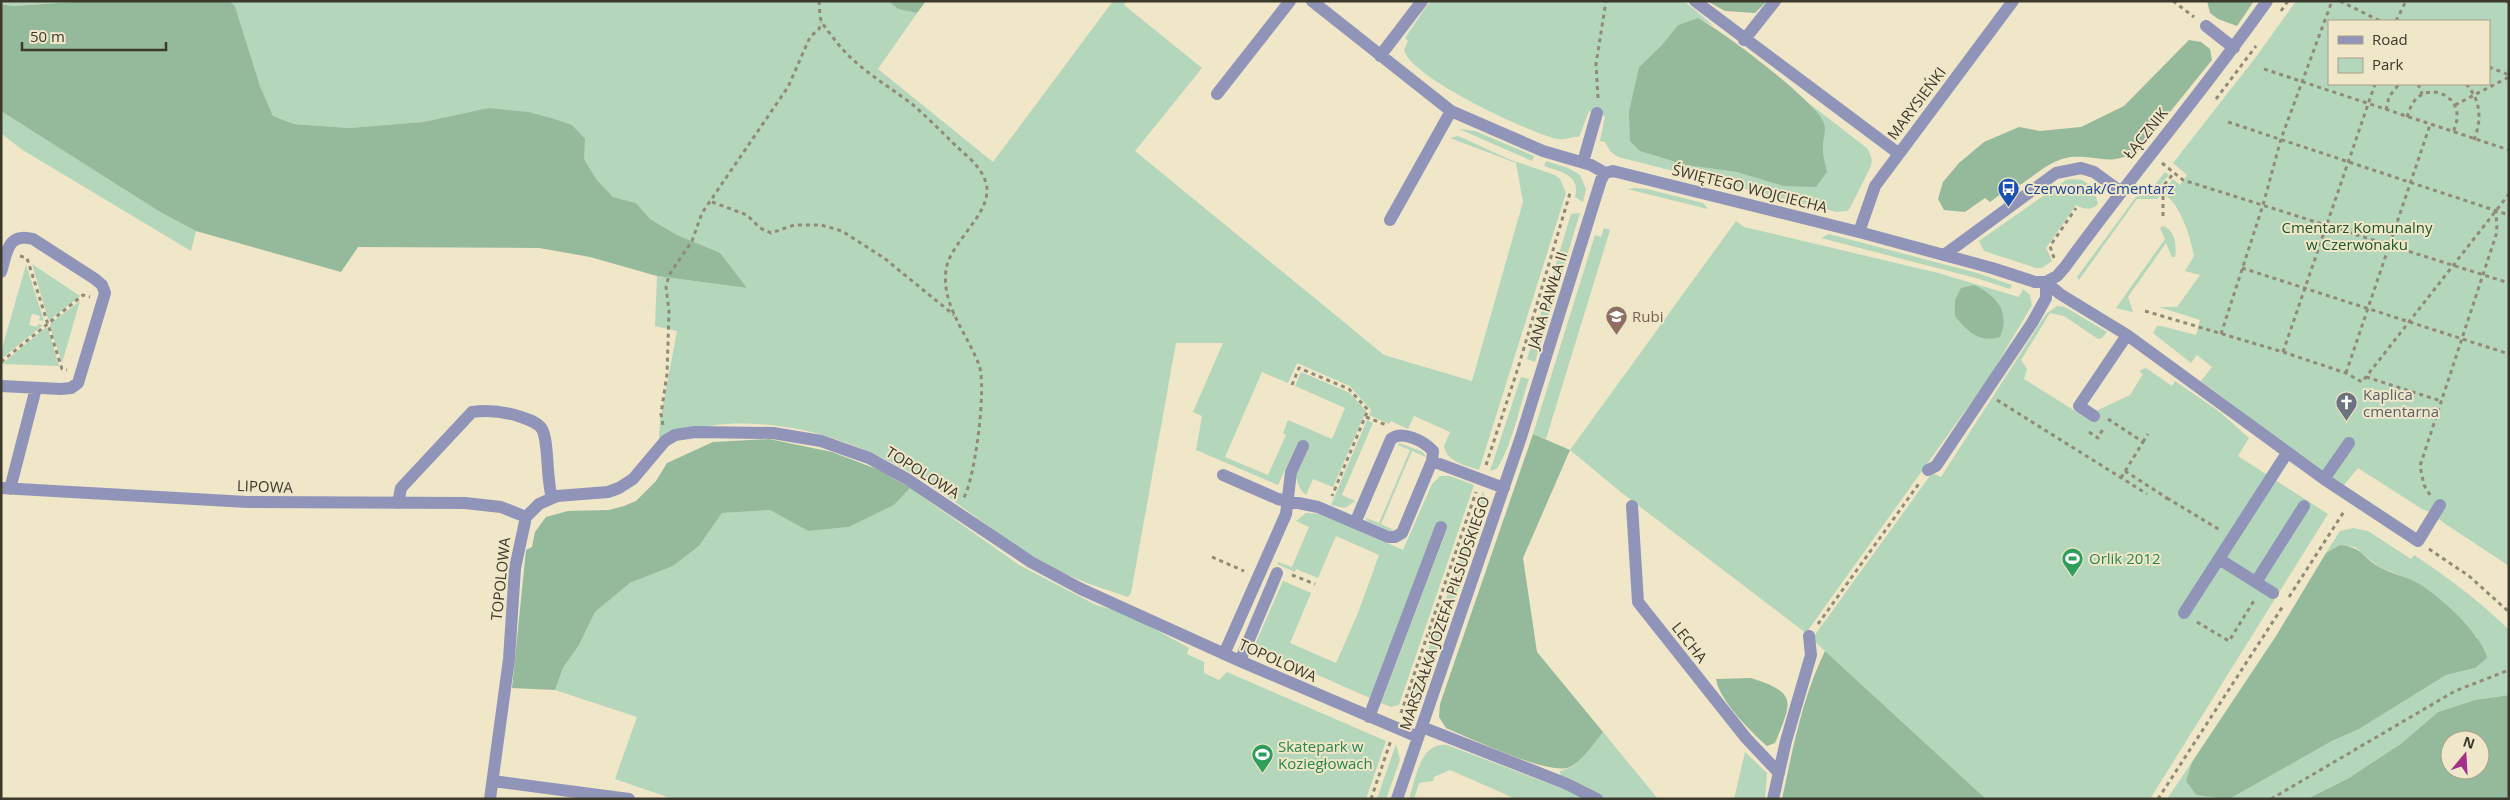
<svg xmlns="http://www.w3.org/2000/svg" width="2510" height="800" viewBox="0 0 2510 800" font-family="'Open Sans',sans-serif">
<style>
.green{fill:#b4d6bb;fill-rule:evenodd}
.forest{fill:#94ba9b;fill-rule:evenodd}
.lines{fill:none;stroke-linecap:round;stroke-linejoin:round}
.path{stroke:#918a76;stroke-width:3;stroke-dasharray:4 4;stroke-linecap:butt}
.minor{stroke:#9094b9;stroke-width:12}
.labels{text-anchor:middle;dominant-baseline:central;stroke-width:4;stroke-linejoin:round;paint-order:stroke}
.street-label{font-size:15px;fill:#3b382c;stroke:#f0e6c8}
.transit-label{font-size:15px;fill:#164399;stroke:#f0e6c8;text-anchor:start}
.park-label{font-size:15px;fill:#1b572e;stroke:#f0e6c8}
.education-label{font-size:15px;fill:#785e54;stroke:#f0e6c8;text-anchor:start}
.worship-label{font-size:15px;fill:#5b616d;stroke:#f0e6c8;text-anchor:start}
.leisure-label{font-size:15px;fill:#27864d;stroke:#f0e6c8;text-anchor:start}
</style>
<rect width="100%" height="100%" fill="#f0e6c8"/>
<path class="green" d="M1 1H89L13 6 1 4Z
M229 1H888L898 9 917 13 878 69 993 162 1113 1H1126L1124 5 1202 68 1135 151 1384 355 1472 381 1523 202 1516 163 1450 138 1458 136 1511 160 1555 175 1560 179 1566 193 1479 470C1465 465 1447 462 1444 446L1450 432 1414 416 1408 429 1391 421 1389 424 1369 415 1371 410 1350 386 1297 363 1288 383 1262 372 1225 457 1268 475 1286 435 1283 433 1288 420 1332 439 1345 408 1295 386 1301 372 1350 393 1366 411 1333 487 1313 479 1306 495C1291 483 1297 461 1297 444L1278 485 1196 450 1202 416 1193 412 1223 343H1176L1131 593 1128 597C1105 589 1081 582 1060 571 1011 547 970 510 924 481 865 444 797 420 726 424 704 425 681 434 659 438L660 421 677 331 655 326 657 276 747 288 720 254 677 235 650 219 636 203 613 197 597 180 584 159 488 108 423 122 349 128 294 124 273 116 260 86 235 6Z
M1430 1H1684L1714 26 1698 18 1678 25 1661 46 1639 67 1637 81 1686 165 1736 172 1783 186 1827 172 1822 148 1825 129 1823 121 1810 104 1868 149 1872 160 1871 166 1850 208 1847 211 1837 212 1618 157 1610 151 1605 142 1600 141 1605 116 1589 111 1579 137C1571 136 1566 141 1557 139 1528 132 1411 78 1404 50L1408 41 1405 38Z
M2296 1H2509V566L2444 523 2430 512 2422 509 2358 468 2343 486 2323 473 2201 381 2212 367 2197 355 2191 363 2153 333 2157 326H2161L2196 335 2200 320 2159 307H2177L2200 275 2185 271 2194 256C2191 239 2181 205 2165 195L2166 188 2173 179 2180 185 2187 175 2173 163 2256 57ZM2329 21H2489V84H2329Z
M1 111 160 212 196 231 191 251 21 149 1 133Z
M1459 129 1475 131 1534 156 1532 161Z
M1546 161 1568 168 1580 175 1586 189 1583 202 1575 197C1581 175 1561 172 1544 166Z
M2165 172 2169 175 2160 185V196L2157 199H2137L2079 280 2077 277 2136 197 2147 195Z
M2072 179 2082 180 2094 188 2098 204C2092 211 2082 209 2076 205L2046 248 2052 261 2042 268H2036L1984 251 1979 241 2066 180Z
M1636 188 1647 189 1703 203 1708 209 1627 189Z
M1580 213 1535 362 1527 359 1571 214Z
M1736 221 1744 227 1938 273 2019 297 2023 289 2030 295 2032 305 1990 376 1806 633 1622 493 1570 450Z
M2163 226C2175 230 2177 246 2175 257H2172L2166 243 2128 297 2133 312 2116 308 2165 239 2160 228Z
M1604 228 1610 230 1546 439 1533 434 1595 235 1601 237Z
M1829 234 1977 273 2012 285 2010 289 1976 278 1821 238Z
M32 264 80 296 50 320 48 319Z
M26 265 44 321 39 320 40 316 32 314 29 325 37 327 38 324 43 325 1 359V352Z
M80 301 62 363 50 327 51 323Z
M2057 306 2065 307 2107 332 2102 338 2098 339 2064 316 2050 313 2021 360 2027 369 2024 379 2091 421 2098 410 2130 395 2143 374 2139 371 2146 368 2172 386 2175 381 2221 413 2249 438 2238 456 2328 514 2150 799H1986L1812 639 1932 473 1941 477 2046 314Z
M45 328 48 329 59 366 2 364Z
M1521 377 1529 379C1522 399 1510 450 1499 465 1497 469 1494 470 1490 471Z
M1367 420 1373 423 1342 495 1355 501 1345 508 1331 505Z
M1399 443 1423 452 1426 457 1412 451 1381 524 1394 530 1390 531 1367 521 1366 518 1379 523 1410 450 1398 445Z
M1440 476H1450L1474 485 1399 705 1391 707 1381 703 1447 529 1436 525 1370 698 1254 647 1283 581 1311 593 1290 643 1336 663 1358 613 1379 555 1336 536 1318 578 1296 569 1295 572 1277 564 1278 562 1292 567 1309 527 1296 521 1306 513 1320 514 1403 550 1432 484Z
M910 488 1019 565 1096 605 1127 614 1189 648 1187 654 1204 662V673L1219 680 1227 672 1386 741 1366 799H673L615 779 637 717 555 690 563 668 579 645 595 612 630 583 673 566 699 546 722 513 770 510 808 531 849 527 894 505Z
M1483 491 1487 505 1421 698 1415 709 1406 715Z
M2353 528 2368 531 2411 559 2414 555C2447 577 2477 599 2506 627L2509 631V695L2475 700 2438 712 2402 743 2349 778 2307 799H2167L2192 762 2186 781 2196 795 2229 798 2332 741 2359 729 2446 675 2475 668 2477 637 2445 604 2416 582 2379 567 2355 547 2340 545 2326 553 2340 531Z
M1603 732 1658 799H1516L1450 770 1434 777 1433 781 1419 783 1414 799H1409C1416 778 1420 742 1447 745L1563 789 1560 771 1572 767Z
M1396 744 1400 760 1386 799H1377Z
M1745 752 1767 773 1765 799H1734Z"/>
<path class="forest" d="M89 1H229L235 6 260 86 273 116 294 124 349 128 423 122 488 108 528 112 551 118 572 125 585 139 584 159 597 180 613 197 636 203 650 219 677 235 720 253 747 288 657 276 590 257 539 248 358 247 341 272 196 231 160 212 1 111V4L13 6Z
M888 1H926L917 13 898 9Z
M1707 1H1767L1755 13 1725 11Z
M2207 1H2254L2237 26 2218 19 2210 13Z
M1698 18C1721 30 1816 101 1824 123 1827 132 1822 140 1823 149 1823 157 1826 165 1827 172L1816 187 1783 186 1736 172 1686 165 1640 151 1630 141 1629 112 1639 67 1661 46 1678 25Z
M2189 40 2201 42 2210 49 2212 60 2140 149C2111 168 2100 155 2071 157 2052 159 2035 175 2020 185L2017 182 1990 202 1985 198 1965 212 1944 210 1938 199 1943 182 1959 163 1984 142 2019 127 2040 131 2081 127 2124 106Z
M1974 285C1996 295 2011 312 2000 337 1979 343 1968 332 1955 316V300L1961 288Z
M1533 434 1570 450 1523 558 1537 652 1603 732C1594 743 1584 758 1572 766 1555 779 1468 737 1446 728L1439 717 1440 704Z
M769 439 832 452 879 470 910 488 894 505 849 527 808 531 770 510 722 513 699 546 673 566 630 583 595 612 579 645 563 668 555 690 512 688 526 550 532 547 535 532 546 517 568 511 609 510 624 506 636 501 656 481 667 463 713 442Z
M2340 545C2364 548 2361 556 2379 567 2390 573 2403 576 2414 581 2437 593 2482 634 2487 658L2475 668 2446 675 2359 729 2332 741 2229 799 2196 795 2186 781 2192 762 2276 636 2326 553Z
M1825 651 1986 799H1782C1793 748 1802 698 1825 651Z
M1751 678C1798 693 1792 701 1775 743L1767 746C1751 732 1719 700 1716 679Z
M2509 695V799H2307L2349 778 2402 743 2438 712 2475 700ZM2450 740H2480V770H2450Z"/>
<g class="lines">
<path class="path" d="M819 1C820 7 819 14 821 20 823 25 828 31 832 36 853 66 883 82 912 104 927 117 942 132 956 146 967 156 980 166 985 180 997 211 950 240 946 270 941 305 968 335 979 365 987 386 975 481 963 499
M2173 1 2194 17
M2340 1 2380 21
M2506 1 2509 3
M2281 11 2288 1
M2396 21 2406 1
M2489 67 2509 75
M2264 69 2509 150
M2418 84 2422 94
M2466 84C2481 100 2482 120 2474 140
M1598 98 1596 64 1606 1
M2216 99 2256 46
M2455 105 2509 77
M2386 110 2389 97 2399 84
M2407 117C2409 111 2411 105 2415 100 2429 84 2456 94 2457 114 2458 120 2455 127 2453 133
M2228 122 2509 215
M2162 163 2183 180 2509 283
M712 202 747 215 760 228 771 233 794 225H821L842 231 884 258 954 315
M2163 216V186L2174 173
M20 256 27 258 62 369 67 370
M2054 258 2050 246 2076 208
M2242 268 2509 354
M2145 311 2283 352 2346 373 2362 382 2509 194
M2221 334 2263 205 2281 139 2332 1
M2283 352 2375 84
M1 362 83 295 90 297
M2346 373 2430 125
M2366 377 2441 401
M1292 385 1299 368 1349 389 1368 410 1332 496
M1997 400 2147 494
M1366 417 1386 425
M2108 419 2143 442 2121 478
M663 425 661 414 667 374 669 311 666 287 669 275 692 241 702 213 788 87 810 37 819 29 821 22
M2089 432 2098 438 2103 429
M2143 442 2148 434
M1486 465 1518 368 1570 193
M2125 471 2167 498 2165 501
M2430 495 2424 485 2420 466 2497 232 2496 211
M2167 498 2220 530
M2429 549 2469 576 2509 612
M1212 557 1244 571
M1292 575 1315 584
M2289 597 2345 510
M2197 622 2229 641 2255 599
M1818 624 1920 482
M1401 713 1476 492
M1371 799 1391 740
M2158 799 2283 606
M2271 799 2455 691 2509 670"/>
<path class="minor" d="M1312 1 1451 111 1543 151 1591 165 1605 173 1613 171 1859 232 1992 268 2035 282H2046
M1695 1 1898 153
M2206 26 2234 48
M1744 40 1775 1
M1380 56 1422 1
M1217 94 1290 1
M1583 162 1597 113
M1390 220 1451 111
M1859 232 1875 186 2013 1
M1944 255 2056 173 2081 168 2094 172 2120 191
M1 272C7 253 7 232 33 239L95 279 102 285 105 293 78 383 71 388 61 389 1 386
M2046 282 2060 294 2127 335 2324 479 2418 541 2440 505
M2046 282 2057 276 2065 267C2130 177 2203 92 2267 1
M2094 416 2079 406 2127 335
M1432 461 1504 488
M1928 470 1936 466 2032 323 2046 298V282
M1223 475 1278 499 1318 507 1388 537H1395L1402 533 1432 461 1433 451C1424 441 1402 430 1391 439L1355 523
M2324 479 2349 443
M1 488 247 502 465 503 501 507 526 517
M10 489 36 388
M398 503 401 488 472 412C487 410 500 411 515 415 523 418 537 421 542 429 549 442 546 478 552 498
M1632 506 1638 602 1746 738 1779 773
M2219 559 2273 593
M2256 582 2304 506
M2184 613 2287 453
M1224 654 1286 514 1291 472 1303 446
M1240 661 1277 573
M1369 717 1441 527
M1422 727 1567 784 1597 799
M493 781 629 799
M490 799 509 659 515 568 526 517 539 504 557 496 608 492 619 488 633 479 665 441 675 435 695 432 773 433 821 441 869 458 907 479 1031 562 1081 589 1240 661 1418 737
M1397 799 1521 437 1601 180 1605 173
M1773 799 1786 741 1811 655 1809 636"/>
</g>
<defs>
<symbol id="bus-pin" viewBox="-11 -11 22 30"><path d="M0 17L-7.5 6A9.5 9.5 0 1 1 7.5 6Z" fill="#1a4fb4" stroke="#f0e6c8"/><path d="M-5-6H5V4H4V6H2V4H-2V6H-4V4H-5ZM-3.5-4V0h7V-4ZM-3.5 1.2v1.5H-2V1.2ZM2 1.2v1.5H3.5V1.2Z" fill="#fff"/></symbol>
<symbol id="school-pin" viewBox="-11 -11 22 30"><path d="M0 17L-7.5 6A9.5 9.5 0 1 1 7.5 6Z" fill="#8d6e63" stroke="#f0e6c8"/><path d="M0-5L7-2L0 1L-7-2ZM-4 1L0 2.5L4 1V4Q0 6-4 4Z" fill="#fff"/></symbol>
<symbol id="church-pin" viewBox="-11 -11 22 30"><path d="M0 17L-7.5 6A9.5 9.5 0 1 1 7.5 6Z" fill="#6b7280" stroke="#f0e6c8"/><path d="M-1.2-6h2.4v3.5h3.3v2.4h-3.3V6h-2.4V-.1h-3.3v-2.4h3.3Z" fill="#fff"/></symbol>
<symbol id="stadium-pin" viewBox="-11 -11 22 30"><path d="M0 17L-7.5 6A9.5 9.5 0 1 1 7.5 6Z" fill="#2e9e5b" stroke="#f0e6c8"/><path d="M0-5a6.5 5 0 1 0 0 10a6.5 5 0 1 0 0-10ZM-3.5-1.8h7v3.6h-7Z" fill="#fff"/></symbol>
</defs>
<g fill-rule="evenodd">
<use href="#bus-pin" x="1996" y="176" width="25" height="34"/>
<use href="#school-pin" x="1604" y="304" width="25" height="34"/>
<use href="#church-pin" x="2334" y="390" width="25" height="34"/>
<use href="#stadium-pin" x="2060" y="546" width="25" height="34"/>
<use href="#stadium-pin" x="1250" y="742" width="25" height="34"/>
</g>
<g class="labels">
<g class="street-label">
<text transform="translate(1916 103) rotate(-53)">MARYSIEŃKI</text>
<text transform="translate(2145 133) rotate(-51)">ŁĄCZNIK</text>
<text transform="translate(1750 188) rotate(14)">ŚWIĘTEGO WOJCIECHA</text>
<text transform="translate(1547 300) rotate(-73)">JANA PAWŁA II</text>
<text transform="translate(923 472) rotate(32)">TOPOLOWA</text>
<text transform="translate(265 486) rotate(2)">LIPOWA</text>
<text transform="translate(500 579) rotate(-84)">TOPOLOWA</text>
<text transform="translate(1444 613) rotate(-71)">MARSZAŁKA JÓZEFA PIŁSUDSKIEGO</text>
<text transform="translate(1690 642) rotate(52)">LECHA</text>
<text transform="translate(1278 660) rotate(24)">TOPOLOWA</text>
</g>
<g class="transit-label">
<text x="2024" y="188">Czerwonak/Cmentarz</text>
</g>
<g class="park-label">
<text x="2357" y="227">Cmentarz Komunalny<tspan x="2357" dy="17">w Czerwonaku</tspan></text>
</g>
<g class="education-label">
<text x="1632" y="316">Rubi</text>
</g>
<g class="worship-label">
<text x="2363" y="394">Kaplica<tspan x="2363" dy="17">cmentarna</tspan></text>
</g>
<g class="leisure-label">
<text x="2089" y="558">Orlik 2012</text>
<text x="1278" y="746">Skatepark w<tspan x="1278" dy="17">Koziegłowach</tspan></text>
</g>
</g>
<rect width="2510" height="800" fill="none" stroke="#3b382c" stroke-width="5"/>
<rect x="2328" y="20" width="162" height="65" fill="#f0e6c8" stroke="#a8a08a"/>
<rect x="2338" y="36" width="25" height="8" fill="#9094b9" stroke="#a8a08a"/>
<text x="2372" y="45" font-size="15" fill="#3b382c">Road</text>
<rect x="2338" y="58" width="25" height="15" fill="#b4d6bb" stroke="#a8a08a"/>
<text x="2372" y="70" font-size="15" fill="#3b382c">Park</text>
<g transform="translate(2465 755) rotate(18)"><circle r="24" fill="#f0e6c8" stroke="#a8a08a"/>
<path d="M0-4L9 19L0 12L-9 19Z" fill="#a4308a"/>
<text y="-8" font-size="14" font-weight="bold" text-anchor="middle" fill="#3b382c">N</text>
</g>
<path d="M22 42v8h144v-8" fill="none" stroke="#3b382c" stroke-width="2.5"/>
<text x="30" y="42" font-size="15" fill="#3b382c" stroke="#f0e6c8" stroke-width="4" paint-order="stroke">50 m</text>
</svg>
